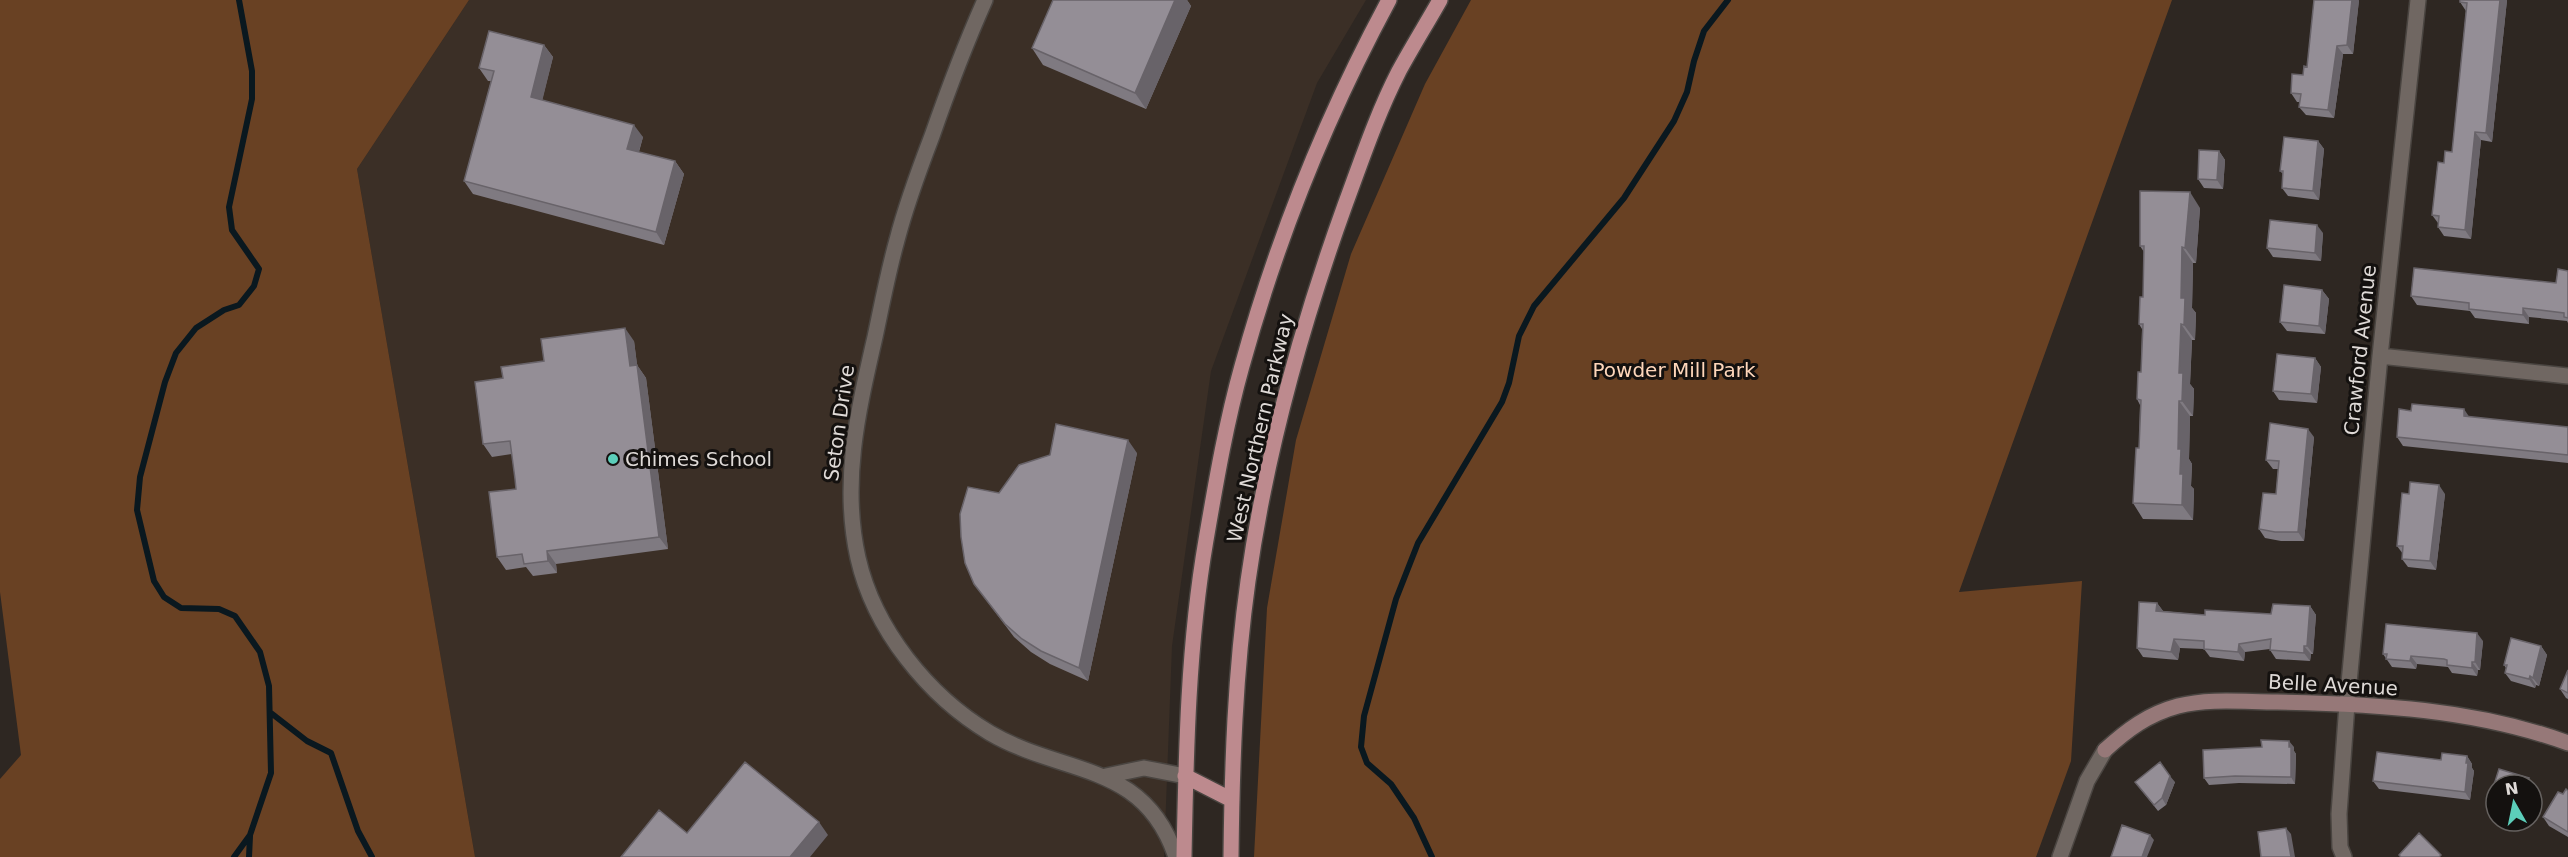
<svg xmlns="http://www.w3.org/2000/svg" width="2568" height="857" viewBox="0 0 2568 857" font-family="'DejaVu Sans',sans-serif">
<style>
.built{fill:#3b2f26}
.green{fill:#694123}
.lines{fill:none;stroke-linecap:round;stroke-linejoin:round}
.stream{stroke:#0a181f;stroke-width:6}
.street-casing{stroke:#4a4541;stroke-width:18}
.secondary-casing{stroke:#4a4541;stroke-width:18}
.primary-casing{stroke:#4a4541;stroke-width:18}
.street{stroke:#706762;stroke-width:15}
.secondary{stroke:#967878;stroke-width:15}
.primary{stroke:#bd8a8e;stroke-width:15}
.wall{fill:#7f7a81}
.shaded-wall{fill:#686369}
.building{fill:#948e96;stroke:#686369;stroke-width:1.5}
.poi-dot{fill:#5cceba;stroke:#14110f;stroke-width:2}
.labels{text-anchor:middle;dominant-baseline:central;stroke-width:6;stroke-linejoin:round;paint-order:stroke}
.street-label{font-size:20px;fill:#dfdad7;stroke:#14110f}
.park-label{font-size:20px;fill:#fed6ba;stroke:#14110f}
.poi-label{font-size:20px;fill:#dfdad7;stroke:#14110f;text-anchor:start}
</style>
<rect width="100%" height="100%" fill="#2e2722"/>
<path class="built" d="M469 0H1366L1317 83 1211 371 1172 646 1164 857H475L357 169Z"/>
<path class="green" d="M0 0H469L357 169 475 857H0V779L21 755 0 592Z
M1471 0H2172L1959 592 2082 581 2071 761 2036 857H1254L1267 608 1296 440 1351 254 1425 84Z"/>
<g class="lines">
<path class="stream" d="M271 713 307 741 331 753 358 831 372 857
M234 857 250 835 271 773 269 686 260 652 235 616 219 609 181 608 164 597 154 581 137 510 140 477 165 382 176 353 196 328 224 310 239 305 254 286 259 269 232 230 229 207 252 99V71L239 0
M249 857 250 836
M1432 857 1414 818 1391 784 1367 763 1361 747 1364 716 1396 599 1418 543 1502 402 1509 383 1519 336 1534 306 1624 198 1674 121 1687 92 1694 61 1704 31 1728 0"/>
<defs>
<path id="street" d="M985 0C965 45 948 90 932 136 919 170 906 205 897 240 888 272 882 304 875 337 858 411 841 482 858 558 874 629 928 696 990 733 1064 776 1144 761 1176 857
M2380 356 2568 376
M1106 776 1144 768 1185 776
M2060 857 2087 781 2105 750
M2344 857 2340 847 2339 814 2347 704 2380 356 2418 0"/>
<path id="secondary" d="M2105 750C2127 730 2148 714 2178 706 2210 698 2244 702 2277 702 2375 704 2475 709 2568 743"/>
<path id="primary" d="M1185 776 1232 800
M1184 857C1186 752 1188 644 1206 540 1216 482 1226 423 1242 366 1277 239 1326 117 1389 0
M1231 857C1232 765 1235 673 1248 581 1266 453 1301 327 1345 205 1362 159 1377 114 1399 71 1412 47 1427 23 1440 0"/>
</defs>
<use href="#street" class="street-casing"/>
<use href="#secondary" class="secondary-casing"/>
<use href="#primary" class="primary-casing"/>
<use href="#street" class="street"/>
<use href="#secondary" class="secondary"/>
<use href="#primary" class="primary"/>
</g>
<path class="wall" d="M1053 0H1187L1191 6 1146 109 1043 65 1032 48Z
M2359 0 2353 54H2343L2334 118 2306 115 2299 107 2300 102H2297L2291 93 2303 75 2307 67Z
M2460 0H2507L2492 142 2481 140 2471 239 2444 236 2438 227V223L2432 215 2444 163 2452 152 2466 11 2460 2Z
M544 45 553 57 542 100 643 137 639 152 675 161 684 174 664 245 473 194 464 181 491 81H488L479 68Z
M2318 141 2324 149 2319 200 2288 196 2282 188 2283 174 2280 171Z
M2219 151 2225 160 2223 189 2204 188 2198 179Z
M2200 208 2196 263H2193L2192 308 2196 313 2195 340H2192L2190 384 2194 389 2193 416H2190L2189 459 2192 464 2191 486 2194 489 2193 520 2143 519 2133 503 2139 448 2140 405 2137 399 2141 372 2142 329 2139 324 2143 297 2144 252 2140 246Z
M2323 233 2321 261 2273 257 2267 248Z
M2568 271V323L2567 321 2529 317V324L2475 318 2470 311 2417 305 2411 296 2556 283Z
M2322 290 2329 299 2325 334 2287 331 2280 322Z
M634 341 637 365 646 378 668 549 556 564 557 573 533 576 526 567 506 570 497 557 516 489 515 479 512 454 492 457 483 444 544 361Z
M2315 358 2321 367 2317 403 2279 400 2273 391Z
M2411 411 2568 427V463L2403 446 2397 437Z
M2314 437 2304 541H2281L2265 538 2259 529 2276 494 2278 469H2273L2266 460Z
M1137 453 1088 681 1050 664 1031 652 1014 637 974 584 999 493Z
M2409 494H2445L2436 570 2408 567 2402 559 2403 554 2397 546Z
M2157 603 2163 611 2205 615 2271 614 2310 606 2316 615 2313 654H2311L2310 661 2276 659 2270 650V649L2245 652 2244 661 2210 657 2204 649 2180 648 2178 660 2143 657 2137 648Z
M2483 641 2480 670H2478L2477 676 2452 673 2448 667 2417 664 2416 669 2392 667 2383 654Z
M2541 646 2547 655 2539 686 2536 685 2535 688 2511 681 2505 673 2506 668 2504 665Z
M2568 670V699L2566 698 2560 689Z
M2294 747V751L2296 754 2295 784 2239 783 2209 785 2204 778Z
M2467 756 2472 764V768L2474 771 2470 800 2379 789 2373 781 2441 760Z
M2135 782H2175L2166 805 2158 811Z
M2568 791V837L2549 826 2543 817 2563 794Z"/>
<path class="shaded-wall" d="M1175 0H1187L1191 6 1146 109 1135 93Z
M2352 0H2359L2353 54 2347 45Z
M2500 0H2507L2492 142 2486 133Z
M544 45 553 57 540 110 531 97Z
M2337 46 2343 54 2334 118 2328 110Z
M634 125 643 137 636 161 627 149Z
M2475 132 2481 140 2471 239 2465 230Z
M2318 141 2324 149 2319 200 2313 191Z
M2219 151 2225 160 2223 189 2217 180Z
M675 161 684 174 664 245 656 232Z
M2190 192 2200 208 2196 263 2185 248Z
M2317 225 2323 233 2321 261 2315 253Z
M2182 247 2193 263 2192 308 2196 313 2195 340 2184 325 2181 298Z
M2322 290 2329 299 2325 334 2319 326Z
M2523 308 2529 317V324L2523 315Z
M2181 324 2192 340 2190 384 2194 389 2193 416 2182 401 2179 373Z
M625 328 634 341 639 379 630 366Z
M2315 358 2321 367 2317 403 2311 394Z
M637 365 646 378 668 549 659 537Z
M2179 401 2190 416 2189 459 2192 464 2191 486 2194 489 2193 520 2182 505 2180 474 2178 449Z
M2464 409 2470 418 2464 416Z
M2308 429 2314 437 2304 541 2298 532Z
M1128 440 1137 453 1088 681 1079 668Z
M2439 485 2445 494 2436 570 2430 561Z
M547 551 556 564 557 573 548 561Z
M2157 603 2163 611H2156Z
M2310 606 2316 615 2313 654 2307 646Z
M2477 633 2483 641 2480 670 2475 662Z
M2174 639 2180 648 2178 660 2171 652Z
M2239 644 2245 652 2244 661 2238 652Z
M2304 646 2311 654 2310 661 2304 653Z
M2541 646 2547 655 2539 686 2533 678Z
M2411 656 2417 664 2416 669 2410 661Z
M2472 662 2478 670 2477 676 2472 668Z
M2530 676 2536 685 2535 688 2529 679Z
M2289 741 2294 747V751L2296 754 2295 784 2291 777Z
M2467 756 2472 764V768L2474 771 2470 800 2465 792Z
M2170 776 2175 782 2166 805 2162 798Z
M2529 778 2535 787 2532 795V785H2526Z
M819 822 828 835 810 857H790Z
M2286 828 2291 834 2295 857H2291Z
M2150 835 2154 840 2147 857H2142Z"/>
<path class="building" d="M1053 0H1175L1135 93 1032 48Z
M2314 0H2352L2347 45 2337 46 2328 110 2299 107 2301 94 2291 93 2292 74 2303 75 2304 66 2307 67Z
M2460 0H2500L2486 133 2475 132 2465 230 2438 227 2439 216 2432 215 2438 162 2444 163 2445 151 2452 152 2467 3 2460 2Z
M489 31 544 45 531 97 634 125 627 149 675 161 656 232 464 181 494 71 479 68Z
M2284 137 2318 141 2313 191 2282 188 2283 171H2280Z
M2199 150 2219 151 2217 180 2198 179Z
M2140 191 2190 192 2185 248 2182 247 2181 298H2185L2184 325 2181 324 2179 373H2183L2182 401H2179L2178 449H2181L2180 474H2183L2182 505 2133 503 2136 448H2139L2141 400 2137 399 2138 372H2141L2143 324H2139L2140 297H2143L2144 246H2140Z
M2270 220 2317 225 2315 253 2267 248Z
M2414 268 2556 283 2558 269 2568 271V318L2564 317V313L2523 308V315L2469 309V303L2411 296Z
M2284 285 2322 290 2319 326 2280 322Z
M625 328 630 366 637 365 659 537 547 551 548 561 524 564 522 554 497 557 489 492 516 489 515 479 510 441 483 444 475 382 503 378 501 367 544 361 541 339Z
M2277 354 2315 358 2311 394 2273 391Z
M2412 404 2464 409V416L2568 427V455L2397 437 2399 409 2411 411Z
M2270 423 2308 429 2298 532H2275L2259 529 2263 493 2276 494 2279 461 2266 460Z
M1056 424 1128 440 1079 668 1041 651 1022 639 1005 624 974 584 965 563 961 537 960 514 968 487 999 493 1019 465 1050 455Z
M2410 482 2439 485 2430 561 2402 559 2403 546H2397L2402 493 2409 494Z
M2139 602 2157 603 2156 611 2205 615V610L2271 614 2273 604 2310 606 2307 646H2304V653L2270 650 2271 639 2239 644 2238 652 2204 649V641L2174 639 2171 652 2137 648Z
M2386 624 2477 633 2475 662H2472V668L2447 665V660L2444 659 2411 656 2410 661 2386 659 2387 654H2383Z
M2511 638 2541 646 2533 678 2530 676 2529 679 2505 673 2507 665H2504Z
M2568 670V693L2560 689Z
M2261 740 2289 741V747H2291V777L2235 776 2204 778 2203 750 2262 747Z
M2377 752 2441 760 2442 753 2467 756 2466 763H2468L2465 792 2373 781Z
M745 762 819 822 790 857H621L659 810 687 833Z
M2160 762 2170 776 2162 798 2154 805 2135 782Z
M2499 769 2529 778 2526 785H2496V791L2493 788Z
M2566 789 2568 791V832L2543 817 2558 792 2563 794Z
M2122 825 2150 835 2142 857H2111Z
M2286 828 2291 857H2261L2258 832Z
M2419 833 2441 855 2439 857H2401L2399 855Z"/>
<circle class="poi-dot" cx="613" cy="459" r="6"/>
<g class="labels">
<g class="street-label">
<text transform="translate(2360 350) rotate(-84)">Crawford Avenue</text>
<text transform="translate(839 423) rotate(-82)">Seton Drive</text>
<text transform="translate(1260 428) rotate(-77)">West Northern Parkway</text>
<text transform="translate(2333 685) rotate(3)">Belle Avenue</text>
</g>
<g class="park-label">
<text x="1674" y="370">Powder Mill Park</text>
</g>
<g class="poi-label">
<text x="625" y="459">Chimes School</text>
</g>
</g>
<g transform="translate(2514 803) rotate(351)"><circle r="28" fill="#14110f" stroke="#65615f" stroke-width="1.5"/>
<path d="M0-4.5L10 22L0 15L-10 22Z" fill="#5cceba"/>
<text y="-9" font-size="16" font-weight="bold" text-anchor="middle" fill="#dfdad7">N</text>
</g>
</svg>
